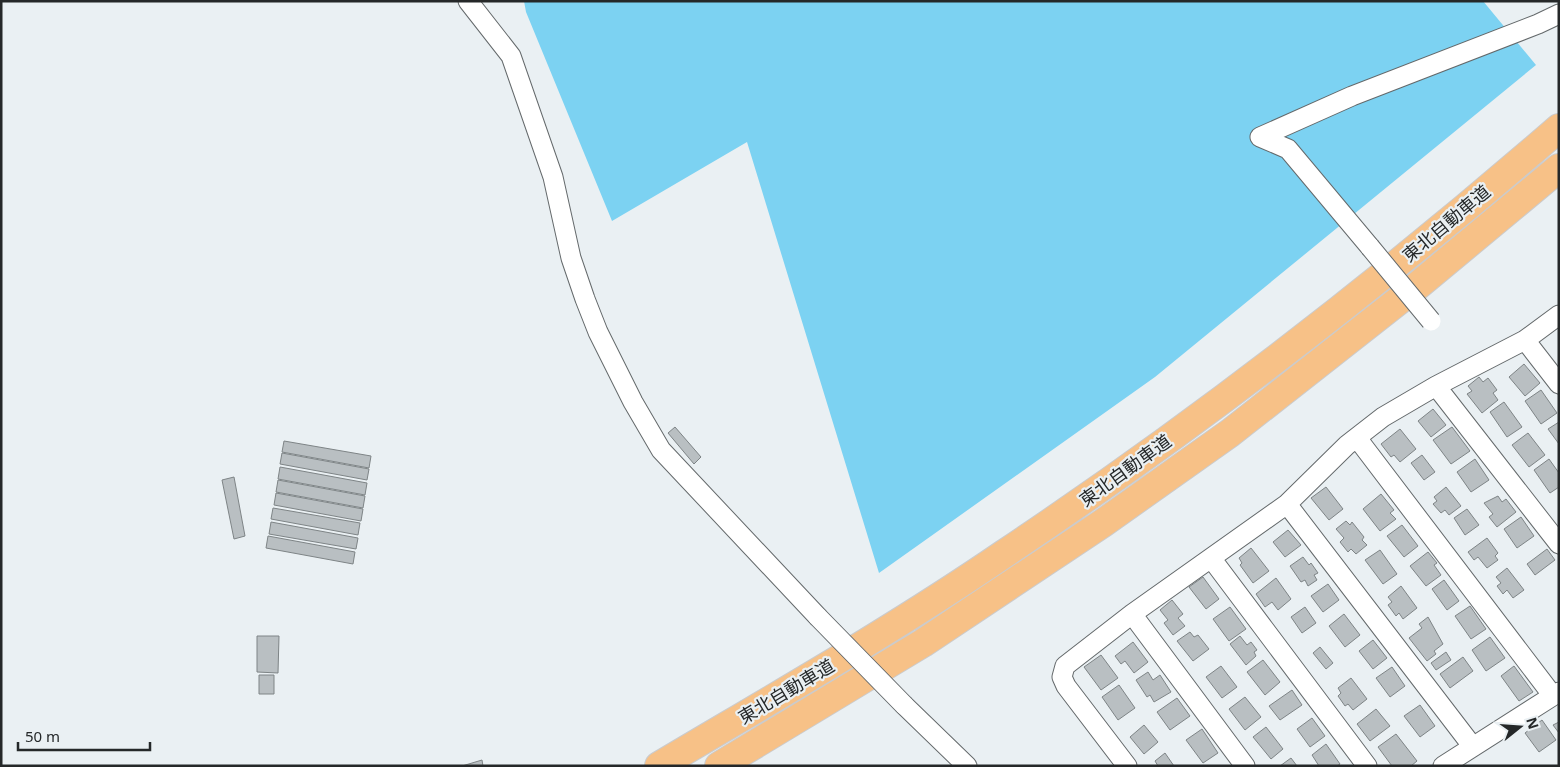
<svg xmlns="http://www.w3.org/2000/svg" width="1560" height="767" viewBox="0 0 1560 767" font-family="'Noto Sans','Noto Sans JP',sans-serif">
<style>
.green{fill:#7cd2f2}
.building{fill:#b9bfc2;stroke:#7e8486}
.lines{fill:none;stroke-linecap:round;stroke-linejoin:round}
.minor-casing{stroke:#64696b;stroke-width:21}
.highway-casing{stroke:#cbcbcc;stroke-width:30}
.minor{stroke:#fff;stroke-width:19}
.highway{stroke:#f7c187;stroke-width:28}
.minor-bridge-casing{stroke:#64696b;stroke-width:21;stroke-linecap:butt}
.minor-bridge{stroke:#fff;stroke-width:19}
.labels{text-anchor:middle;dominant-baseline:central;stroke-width:4.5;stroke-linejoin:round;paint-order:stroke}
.street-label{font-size:18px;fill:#252829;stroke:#eaf0f3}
</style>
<rect width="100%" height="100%" fill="#eaf0f3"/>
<path class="green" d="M524 1H1483L1536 65 1155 377 879 573 747 142 612 221 526 12Z"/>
<path class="building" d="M1524 364 1540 383 1525 396 1509 377Z
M1479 377 1483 382 1488 378 1497 390 1493 393 1498 400 1482 413 1467 394 1472 391 1468 386Z
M1541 390 1557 413 1541 424 1525 401Z
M1504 402 1522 427 1507 437 1490 412Z
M1433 409 1446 425 1431 437 1418 421Z
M1559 422V444L1548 429Z
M675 427 701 457 694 464 668 433Z
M1452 427 1470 451 1451 464 1433 440Z
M1400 429 1416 449 1400 462 1394 455 1391 457 1381 444Z
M1528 433 1545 455 1529 467 1512 445Z
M284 441 371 456 369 468 282 452Z
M282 453 369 469 367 480 280 464Z
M1422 455 1435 472 1424 480 1411 463Z
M1475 459 1489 480 1471 492 1457 472Z
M1549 459 1559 473V487L1550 493 1534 470Z
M280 467 367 483 365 495 278 479Z
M234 477 245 536 234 539 222 480Z
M278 480 365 496 363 508 276 492Z
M1326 487 1343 509 1329 520 1311 498Z
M1446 487 1461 506 1449 515 1445 510 1441 513 1433 504 1437 501 1434 497Z
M276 493 363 509 361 521 274 505Z
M1381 494 1394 510 1390 513 1396 519 1380 531 1363 509Z
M1498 496 1502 502 1506 499 1516 512 1497 527 1489 517 1493 514 1484 503Z
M273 508 360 523 358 535 271 519Z
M1467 509 1479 525 1465 535 1454 518Z
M1521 517 1534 536 1517 548 1504 529Z
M1346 521 1350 525 1352 522 1364 537 1362 540 1367 545 1356 554 1351 549 1348 552 1340 542 1344 538 1336 529Z
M271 522 358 538 356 549 269 534Z
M1402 525 1418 546 1404 557 1387 536Z
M1288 530 1301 545 1285 557 1273 542Z
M268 536 355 552 353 564 266 548Z
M1487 538 1498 553 1495 556 1498 560 1487 568 1478 557 1474 560 1468 552Z
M1251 548 1269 571 1253 583 1240 565 1242 563 1239 558Z
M1547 549 1555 560 1535 575 1527 564Z
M1380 550 1397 574 1383 584 1365 560Z
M1428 552 1437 563 1434 565 1441 575 1426 586 1410 566Z
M1303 557 1309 565 1311 563 1318 573 1314 575 1317 580 1308 586 1305 580 1301 582 1290 566Z
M1507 568 1524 590 1513 598 1507 590 1503 594 1497 586 1501 583 1496 577Z
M1203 577 1219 599 1206 609 1189 587Z
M1276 578 1291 599 1278 610 1272 602 1265 607 1256 594Z
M1444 580 1459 601 1447 610 1432 589Z
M1328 584 1339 600 1323 612 1311 596Z
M1401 586 1417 608 1403 619 1399 613 1396 616 1388 605 1392 602 1388 597Z
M1172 600 1183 614 1178 618 1185 626 1173 635 1164 623 1168 620 1160 610Z
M1470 606 1486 629 1471 639 1455 616Z
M1230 607 1246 629 1229 641 1213 619Z
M1305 607 1316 623 1302 633 1291 617Z
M1344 614 1360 635 1345 647 1329 626Z
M1428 617 1443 644 1434 651 1436 654 1427 661 1409 638 1422 628 1419 624Z
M1190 632 1194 637 1198 635 1209 649 1193 661 1177 641Z
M257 636H279L278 673 257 672Z
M1240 636 1247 645 1251 642 1257 650 1254 652 1256 656 1246 665 1230 644Z
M1490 637 1505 658 1486 671 1472 650Z
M1373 640 1387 658 1373 669 1359 651Z
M1133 642 1148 662 1134 673 1125 661 1121 664 1115 656Z
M1320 647 1333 663 1326 669 1313 653Z
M1446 652 1451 660 1436 670 1431 663Z
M1101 655 1118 678 1101 690 1084 667Z
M1463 657 1473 671 1450 688 1440 674Z
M1263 660 1280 682 1265 695 1247 672Z
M1221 666 1237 687 1222 698 1206 677Z
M1514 666 1533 692 1519 701 1501 676Z
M1392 667 1405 686 1390 697 1376 678Z
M1148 672 1153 680 1160 675 1171 692 1154 702 1150 695 1147 697 1136 680Z
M259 675H274V694H259Z
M1351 678 1367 699 1353 710 1348 704 1345 706 1338 696 1341 693 1338 688Z
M1119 685 1135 708 1118 720 1102 697Z
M1292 690 1302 705 1280 720 1269 706Z
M1245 697 1261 717 1245 730 1229 709Z
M1177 698 1190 716 1170 730 1157 712Z
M1420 705 1435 726 1420 737 1404 716Z
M1376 709 1390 726 1370 741 1357 724Z
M1312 718 1325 736 1310 747 1297 729Z
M1542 720 1556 740 1539 752 1525 733Z
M1559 722V733L1553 725Z
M1144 725 1158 742 1144 754 1130 737Z
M1266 727 1283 749 1271 759 1253 737Z
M1202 729 1218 753 1203 763 1186 740Z
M1396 734 1417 761 1411 766H1392L1378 747Z
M1326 744 1340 764 1337 766H1319L1312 755Z
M1165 753 1174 766H1158L1155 761Z
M1291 758 1297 766H1280Z
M482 760 483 766H462Z"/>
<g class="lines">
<defs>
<path id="minor" d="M468 1 511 56 553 177 571 258 585 299 598 332 633 402 661 450 818 617
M1260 137 1352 96 1538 24 1559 14
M1260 137 1288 149 1370 247
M1525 340 1559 384
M1436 386 1559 544
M1357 438 1553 696
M1287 504 1473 747
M1211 558 1367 766
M1132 614 1245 766
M904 705 967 766
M1127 766 1066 686 1062 677 1065 666 1132 614 1287 504 1347 445 1383 417 1436 386 1525 340 1559 315
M1443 766 1559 692"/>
<path id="highway" d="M659 766C775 697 893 630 1004 554 1198 424 1383 281 1559 128
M719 766 923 643 1103 523 1230 433 1416 287 1559 168"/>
</defs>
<use href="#minor" class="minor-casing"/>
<use href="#highway" class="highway-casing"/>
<use href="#minor" class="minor"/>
<use href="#highway" class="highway"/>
<defs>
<path id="minor-bridge" d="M1370 247 1431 321
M818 617 904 705"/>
</defs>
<use href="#minor-bridge" class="minor-bridge-casing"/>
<use href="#minor-bridge" class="minor-bridge"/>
</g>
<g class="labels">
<g class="street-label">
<text transform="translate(1446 223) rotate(-40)">東北自動車道</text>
<text transform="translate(1125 470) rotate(-36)">東北自動車道</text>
<text transform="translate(786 691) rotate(-31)">東北自動車道</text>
</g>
</g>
<rect width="1560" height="767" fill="none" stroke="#252829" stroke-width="5"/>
<g transform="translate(1520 727) rotate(73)" stroke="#eaf0f3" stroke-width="4" paint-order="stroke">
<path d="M0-4L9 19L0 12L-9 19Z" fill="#252829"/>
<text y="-8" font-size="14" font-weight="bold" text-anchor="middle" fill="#252829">N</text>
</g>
<path d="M18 742v8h132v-8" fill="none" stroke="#252829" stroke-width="2.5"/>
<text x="25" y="742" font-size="15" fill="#252829" stroke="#eaf0f3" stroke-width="4" paint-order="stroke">50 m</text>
</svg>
